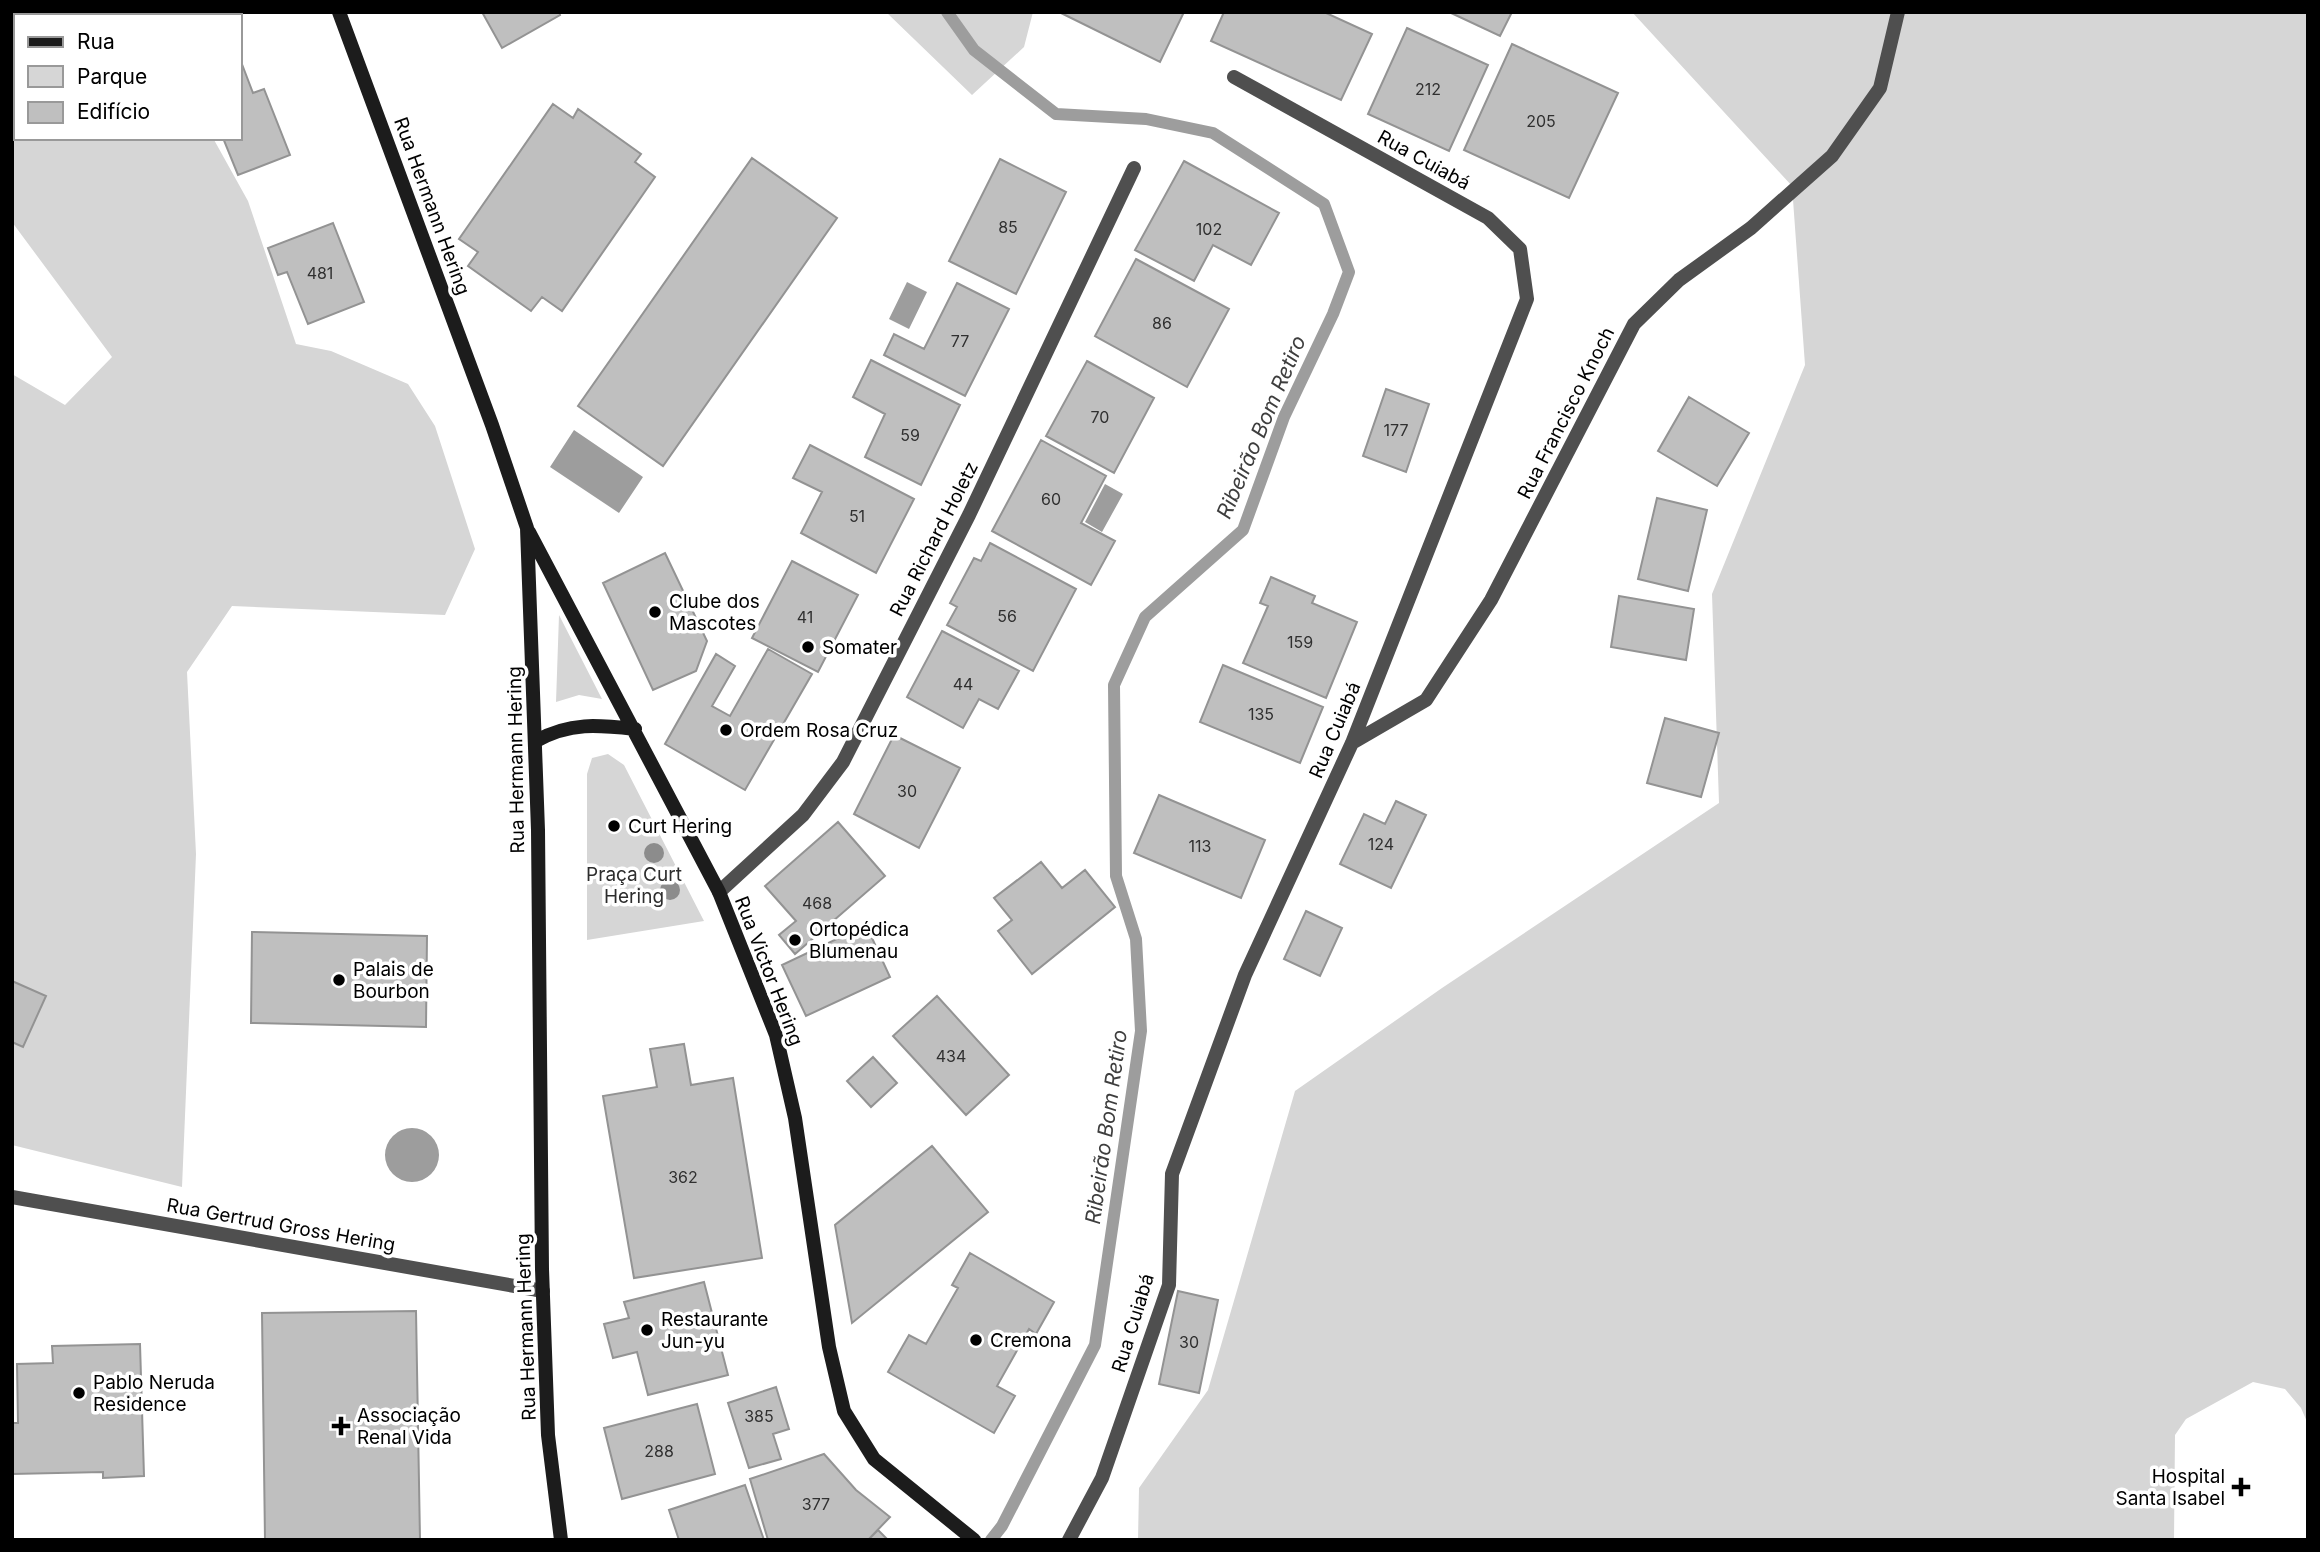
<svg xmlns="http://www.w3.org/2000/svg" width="2320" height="1552" viewBox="0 0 2320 1552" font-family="Inter,sans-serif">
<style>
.green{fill:#d6d6d6}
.water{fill:#9d9d9d}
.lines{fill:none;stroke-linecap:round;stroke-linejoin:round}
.stream{stroke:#9d9d9d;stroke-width:12}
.building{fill:#bfbfbf;stroke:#939393;stroke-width:2}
.street{stroke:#4f4f4f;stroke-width:14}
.secondary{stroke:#1c1c1c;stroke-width:14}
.tree{fill:#8c8c8c}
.poi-dot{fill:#000;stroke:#fff;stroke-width:2.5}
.labels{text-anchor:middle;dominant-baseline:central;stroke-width:7;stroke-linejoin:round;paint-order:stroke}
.number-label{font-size:16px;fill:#303030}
.street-label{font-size:19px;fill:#000;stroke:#fff}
.poi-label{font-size:19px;fill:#000;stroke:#fff;text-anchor:start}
.park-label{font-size:19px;fill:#2d2d2d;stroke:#fff}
.water-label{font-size:21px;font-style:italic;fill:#3e3e3e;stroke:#fff}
</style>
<rect width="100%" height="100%" fill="#fff"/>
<path class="green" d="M12 12H92L105 16H16V138H213L248 201 296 344 331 351 408 384 435 426 475 549 445 615 232 606 187 672 196 854 182 1187 12 1145V374L65 405 112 357 12 222Z
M886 12H1033L1024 47 972 95Z
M1632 12H2308V1424L2301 1408 2285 1389 2253 1382 2186 1419 2175 1435 2174 1540H1138L1139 1488 1208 1390 1295 1091 1442 988 1719 803 1712 594 1805 365 1792 186Z
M559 615 602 699 579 695 556 702Z
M608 754 624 765 704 921 587 940V774L592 758Z"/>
<path class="water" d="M907 282 927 292 909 329 889 319Z
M574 430 643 477 619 513 550 467Z
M1105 484 1123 494 1102 532 1085 522Z
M385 1155a27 27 0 1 1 54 0a27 27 0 1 1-54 0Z"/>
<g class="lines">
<path class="stream" d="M947 12 974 50 1056 114 1146 119 1213 133 1324 204 1349 272 1333 314 1284 417 1243 530 1145 617 1114 685 1116 876 1136 939 1141 1031 1095 1345 1002 1526 991 1540"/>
</g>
<path class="building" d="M147 12H178L179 16H148Z
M482 12H559L560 15 502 48Z
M1059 12H1184L1160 62Z
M1224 12H1324L1372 34 1341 100 1211 41Z
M1449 12H1512L1500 36Z
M1407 28 1488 65 1449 151 1368 114Z
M1512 44 1618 93 1569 198 1464 150Z
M240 59 253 93 264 89 290 155 238 175 223 138H240Z
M553 104 573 118 578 109 641 154 635 162 655 177 562 311 542 297 531 311 468 266 478 252 459 239Z
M752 158 837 218 663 466 578 406Z
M1000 159 1066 192 1016 294 949 261Z
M1184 161 1279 213 1251 265 1213 245 1194 281 1135 250Z
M333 223 364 302 308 324 287 272 278 275 268 248Z
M1136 259 1229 309 1187 387 1095 336Z
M957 283 1009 309 965 396 884 355 894 334 924 349Z
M871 360 960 405 921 485 865 457 885 414 853 397Z
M1087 361 1154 398 1114 473 1046 436Z
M1386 389 1429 404 1406 472 1363 456Z
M1689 397 1749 433 1717 486 1658 451Z
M1041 440 1106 476 1081 523 1115 541 1091 585 992 531Z
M810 445 914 499 876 573 801 533 822 492 793 478Z
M1657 498 1707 510 1688 591 1638 579Z
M990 543 1076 589 1033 671 947 625 957 607 950 603 974 558 981 561Z
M665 553 707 641 696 671 653 690 603 583Z
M792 561 858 595 818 672 752 638Z
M1271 577 1315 596 1312 603 1357 622 1326 698 1243 663 1268 606 1260 603Z
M1619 596 1694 609 1686 660 1611 647Z
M942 631 1019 671 998 709 979 699 963 728 907 697Z
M768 649 812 674 745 790 665 744 716 654 735 666 712 706 730 716Z
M1223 665 1323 707 1300 763 1200 722Z
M1665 718 1719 733 1701 797 1647 783Z
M894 735 960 768 919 848 854 814Z
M1159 795 1265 840 1241 898 1134 853Z
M1396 801 1426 815 1391 888 1340 864 1364 814 1385 824Z
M838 822 885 876 795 954 779 935 796 921 765 886Z
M1041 862 1062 888 1085 870 1115 907 1032 974 998 931 1012 920 994 898Z
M1306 911 1342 928 1320 976 1284 959Z
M866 925 890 977 806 1016 782 965Z
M252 932 427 936 426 1027 251 1023Z
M12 981 46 996 23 1047 12 1042Z
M937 996 1009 1075 966 1115 893 1036Z
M684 1044 691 1085 733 1078 762 1258 634 1278 603 1096 657 1087 650 1049Z
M873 1057 897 1083 871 1107 847 1081Z
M932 1146 988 1212 852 1323 835 1225Z
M970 1253 1054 1302 1036 1334 1029 1329 997 1386 1015 1396 994 1433 888 1372 909 1335 926 1344 958 1288 952 1285Z
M704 1282 728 1375 648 1395 637 1352 613 1358 604 1324 629 1318 624 1302Z
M1178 1291 1218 1300 1199 1393 1159 1384Z
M416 1311 420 1540H265L262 1313Z
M140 1344 144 1476 103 1478V1472L12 1474V1423H18L17 1364 53 1363 52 1346Z
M776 1387 789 1429 773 1434 781 1459 749 1468 728 1403Z
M697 1404 715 1474 622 1499 604 1428Z
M824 1454 856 1490 890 1517 868 1540H768L750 1479Z
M745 1485 764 1540H679L669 1510Z
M878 1530 888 1540H868Z"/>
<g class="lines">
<path class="street" d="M1352 743 1426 700 1491 600 1634 324 1679 280 1751 228 1832 156 1880 88 1898 12
M719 892 803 815 843 762 969 515 1134 168
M12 1197 543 1291
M1069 1540 1102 1478 1169 1285 1172 1174 1245 975 1352 743 1527 299 1520 249 1488 218 1234 77"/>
<path class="secondary" d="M339 12 492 425 527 528 538 830 542 1269 548 1435 561 1540
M529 532 719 892 776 1035 795 1118 829 1347 844 1411 874 1459 974 1540
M536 741C570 722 598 725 635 729"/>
</g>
<g class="tree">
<circle cx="654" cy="853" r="10"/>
<circle cx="670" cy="890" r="10"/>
</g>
<g class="poi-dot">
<circle cx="655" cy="612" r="7"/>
<circle cx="808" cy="647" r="7"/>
<circle cx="726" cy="730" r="7"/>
<circle cx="614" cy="826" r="7"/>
<circle cx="795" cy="940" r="7"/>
<circle cx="339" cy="980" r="7"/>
<circle cx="647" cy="1330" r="7"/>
<circle cx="976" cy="1340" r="7"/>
<circle cx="79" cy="1393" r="7"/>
<path d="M337.5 1415.5h7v7h7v7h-7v7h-7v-7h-7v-7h7z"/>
<path d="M2237.5 1476.5h7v7h7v7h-7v7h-7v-7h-7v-7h7z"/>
</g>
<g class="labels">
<g class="number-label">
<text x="1428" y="89">212</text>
<text x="1541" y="121">205</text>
<text x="1008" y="227">85</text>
<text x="1209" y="229">102</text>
<text x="320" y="273">481</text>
<text x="1162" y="323">86</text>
<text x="960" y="341">77</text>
<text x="1100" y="417">70</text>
<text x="1396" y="430">177</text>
<text x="910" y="435">59</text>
<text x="1051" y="499">60</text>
<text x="857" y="516">51</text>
<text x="1007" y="616">56</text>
<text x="805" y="617">41</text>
<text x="1300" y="642">159</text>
<text x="963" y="684">44</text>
<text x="1261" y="714">135</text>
<text x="907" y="791">30</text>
<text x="1381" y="844">124</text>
<text x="1200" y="846">113</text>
<text x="817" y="903">468</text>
<text x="951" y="1056">434</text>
<text x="683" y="1177">362</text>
<text x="1189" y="1342">30</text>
<text x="759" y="1416">385</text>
<text x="659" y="1451">288</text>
<text x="816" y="1504">377</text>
</g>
<g class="street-label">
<text transform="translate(1424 160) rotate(29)">Rua Cuiabá</text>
<text transform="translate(432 206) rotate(70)">Rua Hermann Hering</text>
<text transform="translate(1566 413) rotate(-63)">Rua Francisco Knoch</text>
<text transform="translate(934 539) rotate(-63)">Rua Richard Holetz</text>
<text transform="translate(1335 730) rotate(-67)">Rua Cuiabá</text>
<text transform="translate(516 760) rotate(-91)">Rua Hermann Hering</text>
<text transform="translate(769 971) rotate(69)">Rua Victor Hering</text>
<text transform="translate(281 1225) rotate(10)">Rua Gertrud Gross Hering</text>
<text transform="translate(1133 1323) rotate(-73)">Rua Cuiabá</text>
<text transform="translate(526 1327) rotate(-92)">Rua Hermann Hering</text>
</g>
<g class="poi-label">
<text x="669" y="601">Clube dos<tspan x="669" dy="22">Mascotes</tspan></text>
<text x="822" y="647">Somater</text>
<text x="740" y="730">Ordem Rosa Cruz</text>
<text x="628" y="826">Curt Hering</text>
<text x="809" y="929">Ortopédica<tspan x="809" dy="22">Blumenau</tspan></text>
<text x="353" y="969">Palais de<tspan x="353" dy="22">Bourbon</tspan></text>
<text x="661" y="1319">Restaurante<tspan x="661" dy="22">Jun-yu</tspan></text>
<text x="990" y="1340">Cremona</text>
<text x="93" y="1382">Pablo Neruda<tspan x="93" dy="22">Residence</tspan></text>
<text x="357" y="1415">Associação<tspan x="357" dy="22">Renal Vida</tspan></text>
<text x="2225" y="1476" text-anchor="end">Hospital<tspan x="2225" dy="22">Santa Isabel</tspan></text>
</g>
<g class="park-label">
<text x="634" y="874">Praça Curt<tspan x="634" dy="22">Hering</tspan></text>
</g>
<g class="water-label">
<text transform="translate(1261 427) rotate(-67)">Ribeirão Bom Retiro</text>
<text transform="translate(1106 1127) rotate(-82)">Ribeirão Bom Retiro</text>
</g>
</g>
<rect width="2320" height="1552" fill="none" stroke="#000000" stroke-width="28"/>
<rect x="14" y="14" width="228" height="126" fill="#ffffff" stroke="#999999" stroke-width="2"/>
<rect x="28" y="37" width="35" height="10" fill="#1c1c1c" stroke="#999999" stroke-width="2"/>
<text x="77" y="49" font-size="21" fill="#000000">Rua</text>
<rect x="28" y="66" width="35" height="21" fill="#d6d6d6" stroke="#999999" stroke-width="2"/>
<text x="77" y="84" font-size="21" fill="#000000">Parque</text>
<rect x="28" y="102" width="35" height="21" fill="#bfbfbf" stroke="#999999" stroke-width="2"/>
<text x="77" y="119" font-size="21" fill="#000000">Edifício</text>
</svg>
